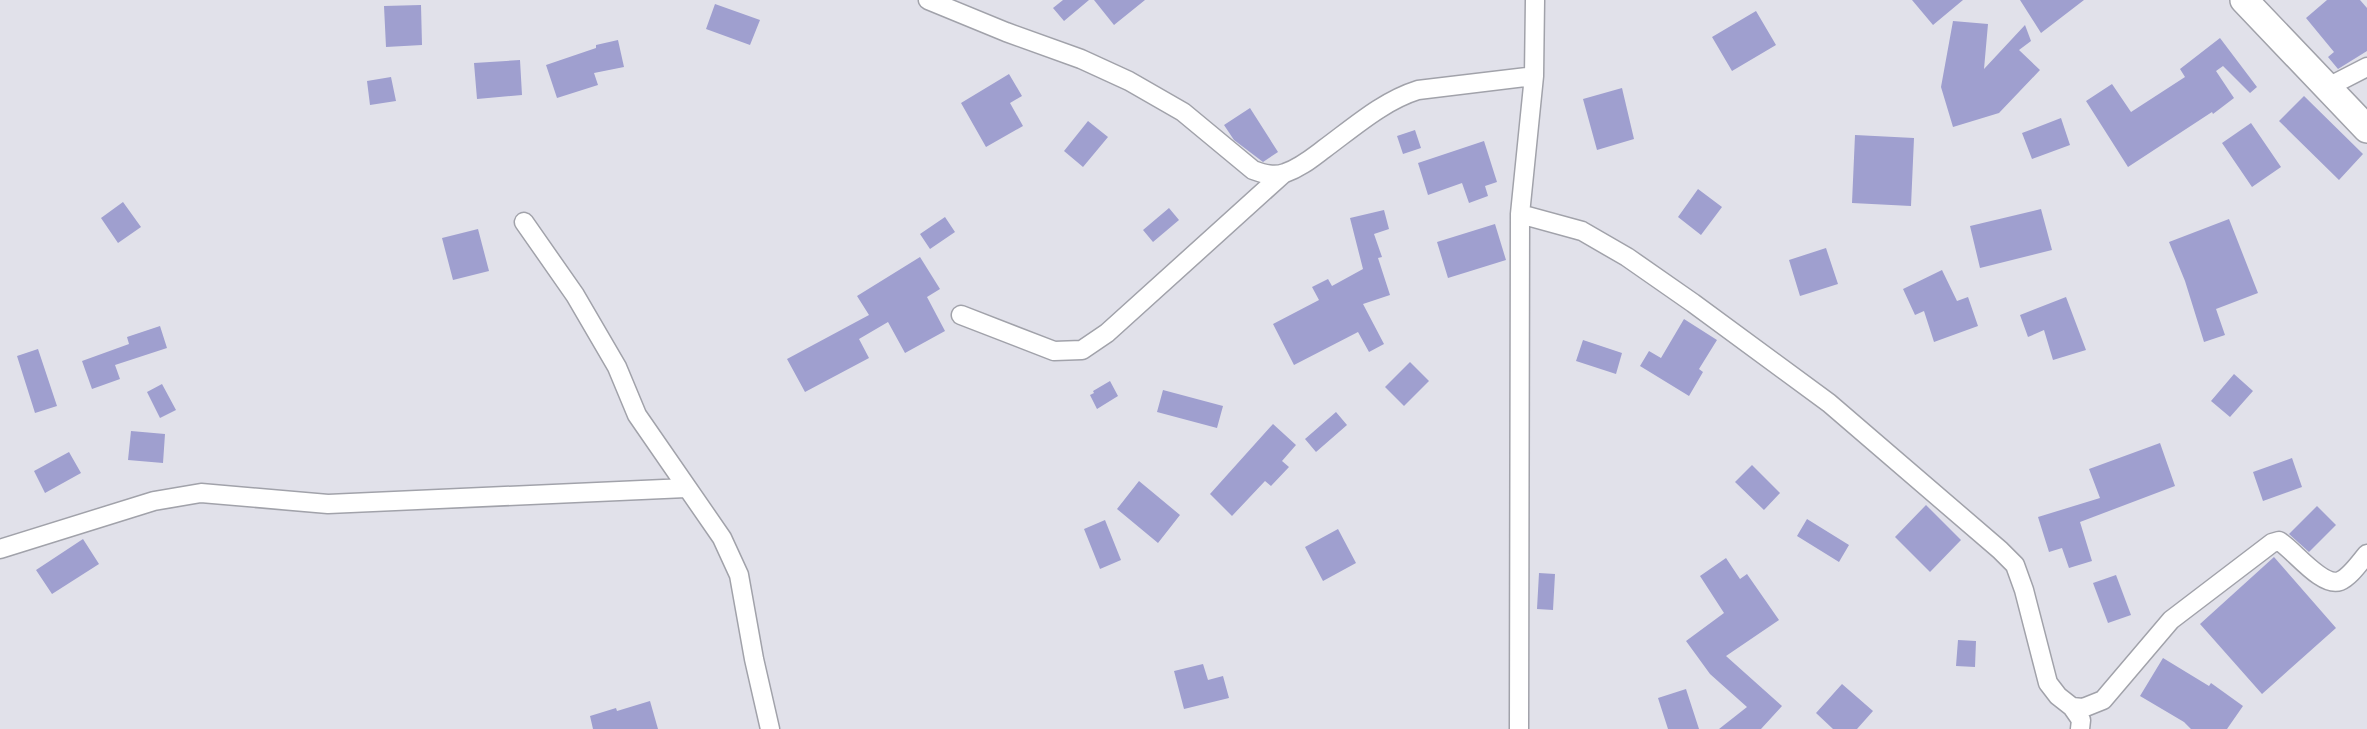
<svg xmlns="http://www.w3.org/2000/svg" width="2367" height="729" viewBox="0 0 2367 729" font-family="Roboto,sans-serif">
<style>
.building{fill:#9f9fcf}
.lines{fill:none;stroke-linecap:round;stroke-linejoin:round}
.street-casing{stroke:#a1a2aa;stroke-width:21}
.secondary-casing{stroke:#a1a2aa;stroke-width:30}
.street{stroke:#fff;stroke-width:18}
.secondary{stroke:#fff;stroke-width:27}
</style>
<rect width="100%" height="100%" fill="#e1e1ea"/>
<path class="building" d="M1063 0H1089L1064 21 1053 8Z
M1094 0H1145L1114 25Z
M1912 0H1963L1933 25Z
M2020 0H2084L2041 33Z
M2327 0H2360L2367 8V51L2338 69 2328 57 2334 52 2306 18Z
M715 4 760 20 750 45 706 29Z
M421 5 422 45 386 47 384 6Z
M1756 11 1776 45 1732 71 1712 37Z
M1953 21 1988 24 1984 69 2025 25 2031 41 2019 50 2040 70 1999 113 1953 127 1941 87Z
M2220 38 2257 87 2250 93 2223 66 2216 71 2234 98 2213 114 2212 112 2128 167 2086 101 2112 84 2131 112 2185 77 2180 69Z
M618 40 624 67 594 73 598 85 557 98 546 65 596 48V45Z
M520 60 522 95 477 99 474 63Z
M1009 74 1022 96 1010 103 1023 126 986 147 961 103Z
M391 77 396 101 370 105 367 81Z
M1622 88 1634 139 1597 150 1583 99Z
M2304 96 2363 154 2339 180 2279 121Z
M1250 108 1278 152 1263 162 1234 140 1224 125Z
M2061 118 2070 145 2032 159 2022 133Z
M1088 121 1108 137 1083 167 1064 151Z
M2251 123 2281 167 2252 187 2222 143Z
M1415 130 1421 148 1403 154 1397 136Z
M1855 135 1914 138 1911 206 1852 203Z
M1484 141 1497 182 1485 186 1488 196 1469 203 1462 183 1428 195 1418 163Z
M1698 189 1722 207 1701 235 1678 217Z
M123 202 141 227 118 243 101 218Z
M1169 208 1179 220 1153 242 1143 230Z
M2041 209 2052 250 1980 268 1970 226Z
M1384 210 1389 229 1374 234 1382 257 1378 258 1390 295 1363 304 1384 344 1369 352 1358 332 1294 365 1273 324 1319 300 1312 287 1328 279 1332 286 1363 269 1350 218Z
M945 217 955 232 930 249 920 234Z
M2229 219 2258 293 2216 309 2225 335 2204 342 2185 281 2169 242Z
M1495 224 1506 260 1448 278 1437 242Z
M478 229 489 271 453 280 442 238Z
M1826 248 1838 284 1800 296 1789 260Z
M920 257 940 289 927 297 945 331 905 353 888 322 859 339 869 358 805 392 787 359 869 315 857 296Z
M1942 270 1957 301 1968 297 1978 326 1934 342 1924 311 1915 315 1903 289Z
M2066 297 2086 350 2053 360 2044 330 2028 337 2020 315Z
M1684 319 1717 340 1699 369 1703 372 1689 396 1640 366 1649 351 1661 358Z
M160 326 167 348 115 365 120 379 92 389 82 361 129 344 127 337Z
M1583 340 1622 353 1616 374 1576 361Z
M38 349 57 406 35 413 17 356Z
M1410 362 1429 381 1404 406 1385 387Z
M2234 374 2253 391 2230 417 2211 401Z
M1110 381 1118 396 1097 409 1090 395 1094 393 1093 391Z
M162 384 176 410 160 418 147 392Z
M1163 390 1223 406 1217 428 1157 412Z
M1336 412 1347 425 1316 452 1305 439Z
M1273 424 1296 445 1282 461 1289 467 1271 486 1265 481 1232 516 1210 494Z
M131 431 165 434 163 463 128 460Z
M2160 443 2175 486 2080 522 2092 561 2069 568 2062 548 2049 552 2038 517 2100 498 2089 469Z
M69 452 81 473 45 493 34 471Z
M2292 458 2302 487 2263 501 2253 472Z
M1752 465 1780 493 1764 510 1735 482Z
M1139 481 1180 515 1158 543 1117 509Z
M1926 505 1961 540 1930 572 1895 537Z
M2317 506 2336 525 2309 552 2289 534Z
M1807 519 1849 545 1839 562 1797 536Z
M1105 520 1121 560 1100 569 1084 529Z
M1338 529 1356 563 1323 581 1305 547Z
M83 539 99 564 52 594 36 570Z
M2274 557 2336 628 2262 694 2200 624Z
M1726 558 1740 579 1747 574 1779 620 1726 656 1782 706 1761 729H1719L1747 707 1710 674 1686 641 1724 613 1700 576Z
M1539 573 1555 574 1553 610 1537 609Z
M2116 575 2131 615 2108 623 2093 583Z
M1958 640 1976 641 1975 667 1956 666Z
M2163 658 2209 686 2211 683 2243 706 2227 729H2191L2184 722 2140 696Z
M1203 664 1208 680 1223 676 1229 698 1184 709 1174 671Z
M1842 684 1873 711 1857 729H1833L1816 713Z
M1686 689 1699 729H1668L1658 698Z
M650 701 658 729H593L590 716 616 708 617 711Z"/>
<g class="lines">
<defs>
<path id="street" d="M928 0 1006 32 1081 59 1129 81 1183 112 1253 170C1264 174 1274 177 1285 173 1300 168 1312 158 1324 149 1354 127 1383 101 1418 90L1534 76
M2328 87 2367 67
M1520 214 1582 231 1627 257 1693 303 1829 403 2000 550 2015 565 2024 590 2048 683 2058 696 2072 707 2083 708 2103 700 2171 620 2272 543 2279 541C2294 550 2322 588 2340 581 2350 577 2360 562 2367 554
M524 222 575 295 617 367 637 415 722 538 739 575 754 659 770 729
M961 315 1054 351 1082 350 1107 333 1283 174
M0 549 154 501 201 493 328 504 686 488
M2072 707 2081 720 2080 729
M1519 729 1520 214 1534 76 1535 0"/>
<path id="secondary" d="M2244 0 2367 129"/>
</defs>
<use href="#street" class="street-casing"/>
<use href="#secondary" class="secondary-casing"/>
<use href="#street" class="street"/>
<use href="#secondary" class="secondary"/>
</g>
</svg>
